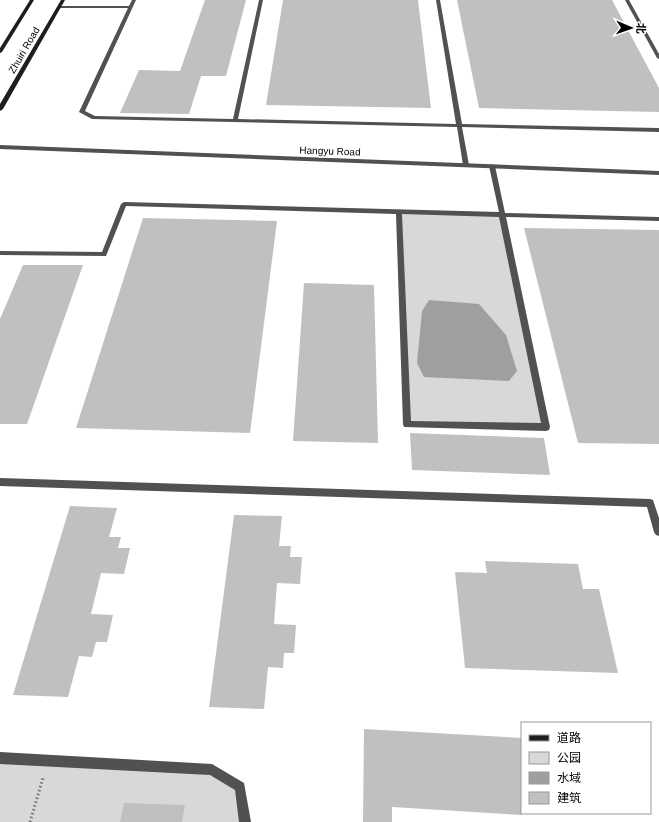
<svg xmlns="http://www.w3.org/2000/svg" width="659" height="822" viewBox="0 0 659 822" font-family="Helvetica,'Noto Sans SC',sans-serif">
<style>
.green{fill:#d8d8d8}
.water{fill:#9f9f9f}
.building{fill:#c0c0c0}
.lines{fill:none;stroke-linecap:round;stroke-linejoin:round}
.path{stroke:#737373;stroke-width:3;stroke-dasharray:1.5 2.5;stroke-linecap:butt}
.service{fill:#515151;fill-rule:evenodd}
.minor{fill:#515151;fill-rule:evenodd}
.tertiary{fill:#515151;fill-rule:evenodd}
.secondary{fill:#1e1e1e;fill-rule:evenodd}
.labels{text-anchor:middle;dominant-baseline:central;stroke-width:3;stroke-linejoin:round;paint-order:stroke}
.far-street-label{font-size:10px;fill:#000;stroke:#fff}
</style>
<rect width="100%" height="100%" fill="#fff"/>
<path class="green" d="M399 212 501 215 546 427 407 424Z
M0 758 192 768 240 787 245 822H0Z"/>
<path class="water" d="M429 300 479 304 506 335 517 371 509 381 424 377 417 363 422 311Z"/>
<path class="building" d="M205 0H246L226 76H201L189 114 120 113 139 70 180 71Z
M283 0H418L431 108 266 105Z
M457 0H612L659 88V112L479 108Z
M143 218 277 221 250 433 76 428Z
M524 228 659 230V444L578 443Z
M23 265H83L27 424H0V319Z
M304 283 374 285 378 443 293 441Z
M410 433 544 438 550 475 412 470Z
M70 506 117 508 109 537H121L118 548H130L124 574 101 573 91 614 113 615 107 642H96L92 657 79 656 68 697 13 695Z
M234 515 282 516 279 546H291L290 557H302L300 584 277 583 274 624 296 625 294 653H284L283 668 268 667 264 709 209 707Z
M485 561 578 564 583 589H599L618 673 465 668 455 572 487 573Z
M364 729 522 738V815L392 807V822H363Z
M124 803 185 805 182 822H120Z"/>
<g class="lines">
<path class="path" d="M30 822 43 778"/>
<path class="service" d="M132 0H136L85 111 95 116 233 119 259 0H263L238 119 456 124 436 0H440L462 124 659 128V132L462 127 469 165 466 167 463 165 457 127 92 119 79 112 128 8H59L57 7 59 6H129Z
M625 0H629L659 54V59L657 58Z
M492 164 495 166 505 213 659 217V221L506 217 550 427 549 430 546 431 404 427 403 424 396 214 126 206 106 256 0 255V251L102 252 121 204 124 202 499 212 489 166ZM402 214 499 217 541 423 411 421Z
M0 752 212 764 244 783 251 822H239L235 790 210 775 0 764Z"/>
<path class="minor" d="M0 478 650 499 653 500 659 518V536L656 535 654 532 647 507 0 486Z"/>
<path class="tertiary" d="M0 145 659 171V175L0 149Z"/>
<path class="secondary" d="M30 0H34L2 52 0 53V48Z
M61 0H65L3 109 0 111V104Z"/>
</g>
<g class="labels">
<g class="far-street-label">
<text transform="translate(24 50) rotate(-60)">Zhuiri Road</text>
<text transform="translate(330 151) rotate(2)">Hangyu Road</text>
</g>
</g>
<rect x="521" y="722" width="130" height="92" fill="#ffffff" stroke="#999999"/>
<rect x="529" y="735" width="20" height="6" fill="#1e1e1e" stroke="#999999"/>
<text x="557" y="742" font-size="12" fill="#000000">道路</text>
<rect x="529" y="752" width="20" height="12" fill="#d8d8d8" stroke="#999999"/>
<text x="557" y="762" font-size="12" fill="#000000">公园</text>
<rect x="529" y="772" width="20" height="12" fill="#9f9f9f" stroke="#999999"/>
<text x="557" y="782" font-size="12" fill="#000000">水域</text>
<rect x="529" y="792" width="20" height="12" fill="#c0c0c0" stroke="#999999"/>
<text x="557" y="802" font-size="12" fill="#000000">建筑</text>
<g transform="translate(631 28) rotate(92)" stroke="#ffffff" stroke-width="3" paint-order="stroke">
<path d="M0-3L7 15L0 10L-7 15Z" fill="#000000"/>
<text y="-6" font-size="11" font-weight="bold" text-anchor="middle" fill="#000000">北</text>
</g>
</svg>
